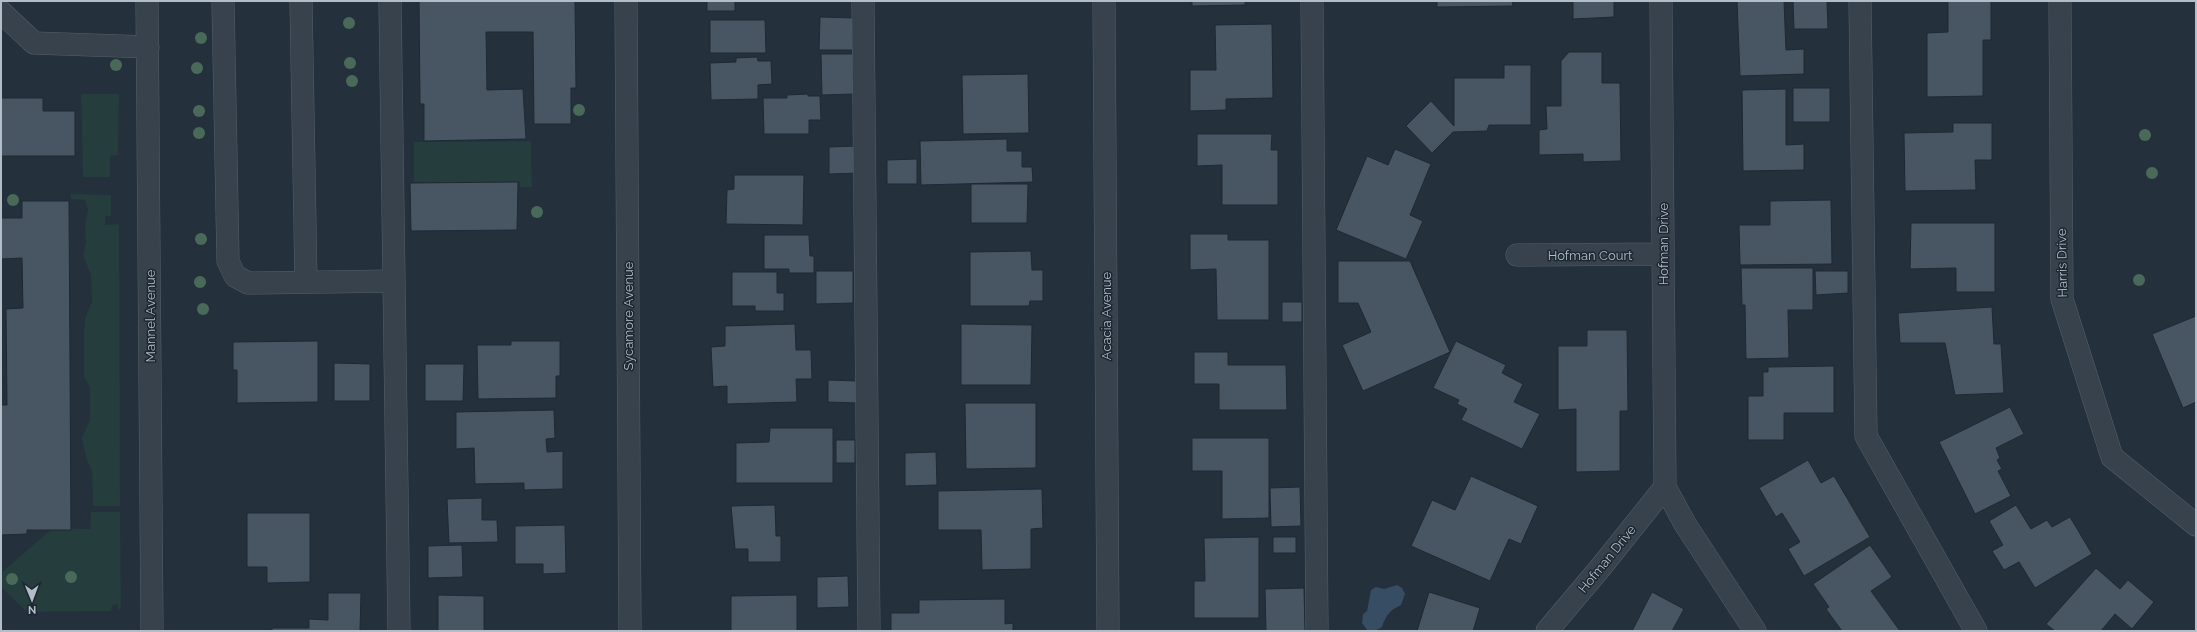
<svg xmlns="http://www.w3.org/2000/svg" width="2197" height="632" viewBox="0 0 2197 632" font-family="Raleway,sans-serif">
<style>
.green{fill:#253d3d}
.water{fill:#374d63}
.building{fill:#485663;stroke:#1e2933}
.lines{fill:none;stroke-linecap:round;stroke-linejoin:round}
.minor-casing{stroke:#55606a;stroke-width:23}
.minor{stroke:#37424c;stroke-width:22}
.tree{fill:#4a6a59}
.labels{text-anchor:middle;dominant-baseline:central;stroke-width:3;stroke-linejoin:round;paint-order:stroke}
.street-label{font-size:13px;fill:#b3bdc8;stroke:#1c2731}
</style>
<rect width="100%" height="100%" fill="#24303c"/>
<path class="green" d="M81 94H119L118 155 110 156V177H83Z
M531 141 532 187H520V182H414V142Z
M71 194 111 195V216H105V225L119 224 120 506H93L92 472 86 457 82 438 90 420V387L84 377V330L85 319 92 301 91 275 83 256 86 242 85 225 88 210 85 200 71 199Z
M91 512H120L121 609 118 610V604L112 605 111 611 27 612 1 587V573L53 528 90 529Z"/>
<path class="water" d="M1397 585 1402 588 1405 594 1401 605C1390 610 1386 615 1382 627L1375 631H1368L1362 623 1363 614 1367 611 1371 590 1376 587 1384 589Z"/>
<path class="building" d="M419 1H575L576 88H571V124H534L533 32H486L487 90 523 89 526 139 424 141V104H420Z
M707 1H735V11H707Z
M1192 1H1245V5L1192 6Z
M1437 1H1512L1513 6 1437 7Z
M1573 1H1614V17L1573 19Z
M1737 1H1784L1786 50 1804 49V74L1740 76Z
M1793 1H1827L1828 29H1794Z
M1948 1H1991V40H1983V96L1927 97V33L1948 32Z
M820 17 855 18 854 50H819Z
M710 20H765L766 53H710Z
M1272 24 1273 98 1226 99V110L1190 111V70H1216L1215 25Z
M1569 52H1602V83H1620L1621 161 1583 162V154L1539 155V130L1547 129 1546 106H1561V61Z
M821 54H854V94L822 95Z
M757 57 758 61H771L772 84 758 85V99L711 100 710 63 736 62V58Z
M1504 65H1531V125H1489L1487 131 1453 132 1432 153 1406 126 1431 101 1454 126V78H1504Z
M1028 74 1029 133 963 134 962 75Z
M1793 88H1830V122H1793Z
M1786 89V145L1804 144V170L1743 171 1742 90Z
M808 94V96H820L821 120H809V134H764L763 98H787V95Z
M1 98H43V111H75V156H1Z
M1953 123H1992V160H1975L1976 190 1905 191 1904 133 1953 132Z
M1197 134H1272L1271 150H1278V205H1222V165L1197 166Z
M1007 139V151H1022V167H1032L1033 182 921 185 920 141Z
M859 146 860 173 829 174V147Z
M1395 149 1431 164 1410 215 1423 221 1406 259 1336 230 1367 156 1388 165Z
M917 159V184H887V160Z
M734 175H804L803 225 726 224 727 190 734 189Z
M518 182 517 230 411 231 410 183Z
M971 184H1028L1027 223H971Z
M1831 200 1832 264 1740 265 1739 225H1770V201Z
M22 201H69L71 530H27V534L1 535V405H7L6 309 23 308 22 258 1 259V218H22Z
M1911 223H1995V292H1956V268L1910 269Z
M1190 234H1228V240H1269V320H1217L1216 269 1190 270Z
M764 235H809L810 256H814V273H789V269H764Z
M1031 251 1032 270H1043V301H1030L1029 306H970V252Z
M1338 261H1410L1450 352 1363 391 1342 345 1371 332 1358 303H1338Z
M1741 268H1813V310H1788L1789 358 1746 359 1745 305H1742Z
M816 271H853V303L816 304Z
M1815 271H1848V293L1816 295Z
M732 272H777V293H784V311H755V306H732Z
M1282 302H1302V322H1282Z
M1992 307 1994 344H2001L2004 393 1955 395 1945 343H1900L1898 313Z
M2196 316V402L2183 408 2152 334Z
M795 324 796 350H811L812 379H796L797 402 727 404V386L713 387 711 347 725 346V326Z
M961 324 1032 325 1031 385H961Z
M1587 330H1627L1628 411H1620V471L1576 472V409L1558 410V346H1587Z
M318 341V402L237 403V370H233V342Z
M511 341H560V376H556V398L478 399 477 345H511Z
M1456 341 1506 365 1502 373 1523 384 1514 402 1540 414 1522 449 1461 420 1467 409 1457 404 1459 400 1433 388Z
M1194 352H1228V365H1286L1287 410H1219V384H1194Z
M334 363 370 364V401H334Z
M425 364H464L463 401H425Z
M1834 366V413H1784V440H1748V396H1763V372H1768V367Z
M828 380 857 381V403L828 402Z
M965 403H1036V468L966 469Z
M2010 407 2024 434 1996 448 2000 458 1997 460 2002 469 1998 471 2011 496 1975 514 1939 442Z
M554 410 555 438 546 439 547 452 563 451V489L524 490V483L475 484 474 448 456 449V412Z
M770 428H833V483H736V443L769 442Z
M1192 438H1269V518L1222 519V471H1192Z
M836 440H855V463H836Z
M936 452 937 485 905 486V453Z
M1808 460 1821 483 1834 476 1870 537 1804 576 1788 549 1800 542 1782 513 1776 517 1759 488Z
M1471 476 1538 506 1521 544 1509 539 1490 581 1411 546 1432 500 1455 510Z
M1300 487 1301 526 1271 527 1270 488Z
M1042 489 1043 528 1031 529V569L982 570 981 530H938V491Z
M482 498V520H497L498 542 449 543 447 499Z
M775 505 776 536H781V562H748V549H735L731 506Z
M2016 505 2031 529 2047 520 2052 527 2070 517 2092 554 2035 588 2019 562 2004 570 1992 551 2003 545 1989 521Z
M247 513H310V582L267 583V567H247Z
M565 525 566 573 543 574V564H515V526Z
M1259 537V618H1194V581H1205L1204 538Z
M1273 537H1296V553H1273Z
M462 545 463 577 428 578V546Z
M1870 545 1892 577 1871 591 1900 631H1842L1826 609 1829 607 1813 584Z
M2096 568 2120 589 2128 580 2154 602 2132 629 2115 614 2101 631H2055L2046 624Z
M848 576 849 607 817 608V577Z
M1304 588 1305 631H1266L1265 589Z
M1429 592 1480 608 1473 631H1417Z
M1652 592 1684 609 1672 631H1632Z
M328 593H361L360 631H272V628H309V619L328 620Z
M438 595 484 596V631H438Z
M797 595V631H731V596Z
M1005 599V624L1013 623V631H891V613H919V600Z"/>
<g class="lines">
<defs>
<path id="minor" d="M147 1 152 631
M223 1 228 261 235 276 248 283 394 281
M301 1 306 282
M390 1 399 631
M626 1 630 631
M863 1 869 631
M1104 1 1108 631
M1312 1 1317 631
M1860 1 1866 436 1976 631
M2060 1 2062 299 2112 457 2196 525
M1 12 34 43 148 47
M1517 255 1663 254
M1665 487 1685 524 1755 631
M1547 631 1601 567 1665 487 1661 1"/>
</defs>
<use href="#minor" class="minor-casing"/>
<use href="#minor" class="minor"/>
</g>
<g class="tree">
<circle cx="349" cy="23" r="6"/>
<circle cx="201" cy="38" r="6"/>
<circle cx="350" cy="63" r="6"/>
<circle cx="116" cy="65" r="6"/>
<circle cx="197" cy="68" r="6"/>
<circle cx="352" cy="81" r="6"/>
<circle cx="579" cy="110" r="6"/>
<circle cx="199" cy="111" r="6"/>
<circle cx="199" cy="133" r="6"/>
<circle cx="2145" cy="135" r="6"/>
<circle cx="2152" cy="173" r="6"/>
<circle cx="13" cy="200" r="6"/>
<circle cx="537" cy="212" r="6"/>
<circle cx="201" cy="239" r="6"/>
<circle cx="2139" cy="280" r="6"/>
<circle cx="200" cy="282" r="6"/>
<circle cx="203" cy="309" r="6"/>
<circle cx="71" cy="577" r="6"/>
<circle cx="12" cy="579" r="6"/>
</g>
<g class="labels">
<g class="street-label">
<text transform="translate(1663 244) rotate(-90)">Hofman Drive</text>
<text x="1590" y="255">Hofman Court</text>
<text transform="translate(2062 263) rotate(-91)">Harris Drive</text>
<text transform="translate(150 316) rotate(-90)">Mannel Avenue</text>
<text transform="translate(628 316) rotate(-90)">Sycamore Avenue</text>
<text transform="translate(1106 316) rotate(-90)">Acacia Avenue</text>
<text transform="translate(1607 559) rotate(-51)">Hofman Drive</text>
</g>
</g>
<rect width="2197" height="632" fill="none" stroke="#b3bdc8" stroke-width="4"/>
<g transform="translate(32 600) rotate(179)" stroke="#1c2731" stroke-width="3" paint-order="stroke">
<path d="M0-3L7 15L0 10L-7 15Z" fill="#b3bdc8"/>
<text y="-6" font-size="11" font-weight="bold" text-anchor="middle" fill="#b3bdc8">N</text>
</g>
</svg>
